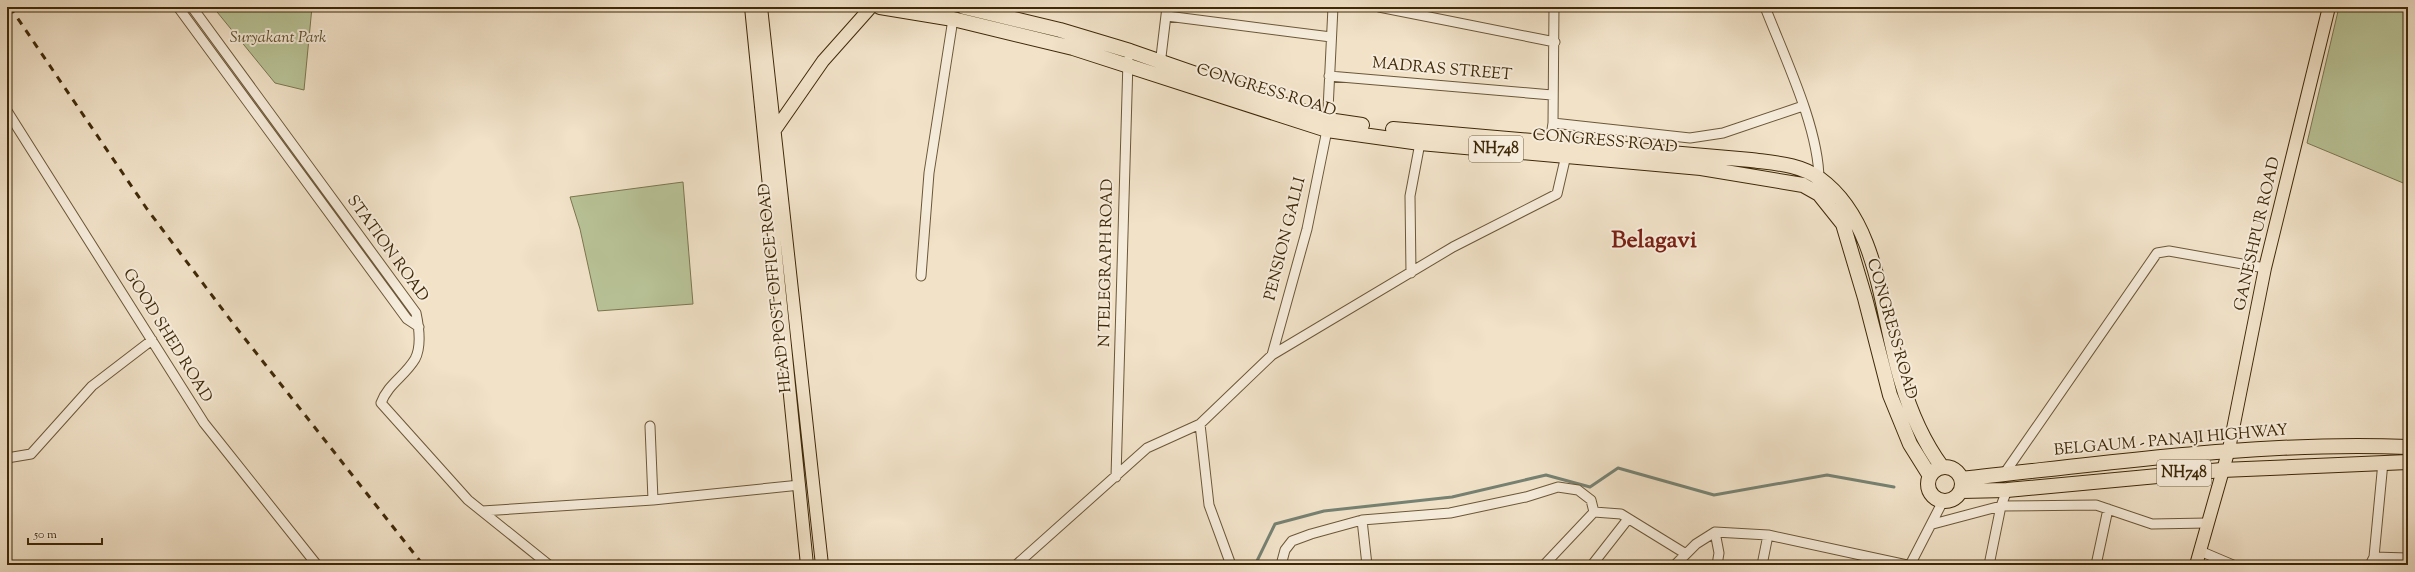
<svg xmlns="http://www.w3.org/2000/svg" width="2415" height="572" viewBox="0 0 2415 572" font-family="'Sorts Mill Goudy',serif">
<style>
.green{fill:#b8c397;stroke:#7c7650}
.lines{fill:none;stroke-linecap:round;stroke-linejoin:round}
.stream{stroke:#768273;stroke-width:3}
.minor-casing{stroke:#6c5738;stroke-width:11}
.major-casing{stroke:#3f2908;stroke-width:14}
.highway-casing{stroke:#3f2908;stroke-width:16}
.minor{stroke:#f6ecdb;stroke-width:9}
.major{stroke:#f1e2c8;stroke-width:12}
.highway{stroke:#f1e2c8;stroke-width:14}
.rail{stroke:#3f2908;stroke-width:3;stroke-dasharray:7 7;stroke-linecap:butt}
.labels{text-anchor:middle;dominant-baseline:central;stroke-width:4;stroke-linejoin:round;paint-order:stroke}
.shield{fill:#f6ecdb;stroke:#766447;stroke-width:1}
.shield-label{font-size:15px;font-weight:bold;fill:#3f2908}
.park-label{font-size:16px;font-style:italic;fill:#5d502c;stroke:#f6ecdb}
.street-label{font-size:16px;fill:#3f2908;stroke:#f6ecdb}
.town-label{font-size:24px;font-weight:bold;fill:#7a1f14;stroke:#f6ecdb}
</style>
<rect width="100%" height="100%" fill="#f1e2c8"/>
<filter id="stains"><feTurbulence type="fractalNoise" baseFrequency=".005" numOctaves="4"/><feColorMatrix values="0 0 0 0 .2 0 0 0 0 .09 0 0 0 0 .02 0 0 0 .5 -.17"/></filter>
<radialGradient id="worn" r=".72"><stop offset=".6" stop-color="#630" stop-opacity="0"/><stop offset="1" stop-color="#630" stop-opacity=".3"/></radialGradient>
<path class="green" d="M213 7H312L304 90 275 83Z
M2339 7H2408V185L2307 143Z
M683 182 693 304 598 311 580 229 570 197Z"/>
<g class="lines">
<path class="stream" d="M1255 565 1275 524 1324 511 1452 497 1546 475 1590 487 1618 468 1714 495 1827 475 1894 487"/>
<defs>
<path id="minor" d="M178 7 407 319 419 327
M192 7 416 313C419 327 422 346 415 359 405 376 388 384 381 403L468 500 549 565
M1379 7 1555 42
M1765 7C1784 56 1819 128 1819 180
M1167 16 1331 37
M1160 65 1167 7
M1329 76 1552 95
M7 111 204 423 317 565
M1553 123 1690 138 1723 133 1803 106
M1550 143 1553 123 1554 7
M1411 273 1410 196 1420 143
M921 276 929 173 953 19
M1272 355 1307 229 1327 130 1333 7
M1200 424 1209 505 1231 565
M650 426 653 500 800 485
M7 458 31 454 92 386 152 340
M2004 474 2157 253 2169 251 2265 268
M1116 477 1128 60
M482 511 653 500
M1594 512 1621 514 1686 554
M1362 520 1367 565
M1933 524 2001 506 2096 505 2152 524 2207 523
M1715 532 1719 553 1717 565
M2200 551 2233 565
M2374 557 2408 558
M1016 565 1147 448 1200 424 1272 355 1453 247 1557 194 1567 151
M1281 565 1285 550 1292 541 1311 534 1362 520 1450 513 1526 497 1558 487 1578 490 1591 500 1594 512 1544 565
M1592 565 1628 519
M1675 565 1696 544 1715 532 1768 535 1907 565
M1762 565 1768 535
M1910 565 1943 501
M1989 565 2001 506 2007 490
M2096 565 2108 509
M2370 565 2374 557 2383 462"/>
<path id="major" d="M751 7 807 565
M761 7 822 565
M775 130 823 61 871 7
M2196 565 2229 449 2265 268 2329 7"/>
<path id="highway" d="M880 7 953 19 1073 48 1327 130 1420 143 1701 168 1803 185 1819 194 1843 224 1865 298 1890 395 1910 444 1930 476
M964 7 1060 30 1130 51 1328 120 1362 125
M1393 129 1751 160C1773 163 1801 164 1820 179 1879 222 1881 314 1901 380 1910 411 1923 441 1942 467
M1928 484a17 17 0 1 1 34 0a17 17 0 1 1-34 0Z
M1961 479C2110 463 2258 441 2408 447
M1961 491 2007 490 2222 470 2408 462"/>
</defs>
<use href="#minor" class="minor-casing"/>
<use href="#major" class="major-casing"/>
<use href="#highway" class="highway-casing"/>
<use href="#minor" class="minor"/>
<use href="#major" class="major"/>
<use href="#highway" class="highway"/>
<path class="rail" d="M10 7 147 209 235 326 423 565"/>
</g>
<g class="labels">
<g class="shield">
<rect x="1469" y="136" width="54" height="26" rx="3"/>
<rect x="2157" y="460" width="54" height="26" rx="3"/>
</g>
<g class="shield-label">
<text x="1496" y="149">NH748</text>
<text x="2184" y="473">NH748</text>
</g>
<g class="park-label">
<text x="278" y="38">Suryakant Park</text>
</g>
<g class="street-label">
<text transform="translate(1442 70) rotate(5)">MADRAS STREET</text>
<text transform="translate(1266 91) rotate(17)">CONGRESS ROAD</text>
<text transform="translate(1605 142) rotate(5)">CONGRESS ROAD</text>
<text transform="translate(2258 234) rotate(-77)">GANESHPUR ROAD</text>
<text transform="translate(1286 239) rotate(-76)">PENSION GALLI</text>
<text transform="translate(387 249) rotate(54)">STATION ROAD</text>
<text transform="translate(1107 263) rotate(-89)">N TELEGRAPH ROAD</text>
<text transform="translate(776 288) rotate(-96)">HEAD POST OFFICE ROAD</text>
<text transform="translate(1891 329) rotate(74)">CONGRESS ROAD</text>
<text transform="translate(167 336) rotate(58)">GOOD SHED ROAD</text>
<text transform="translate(2171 441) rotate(-5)">BELGAUM - PANAJI HIGHWAY</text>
</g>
<g class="town-label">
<text x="1654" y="241">Belagavi</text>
</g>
</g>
<rect width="2415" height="572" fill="none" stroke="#f1e2c8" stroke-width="24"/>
<rect x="8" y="8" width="2399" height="556" fill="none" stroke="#3f2908" stroke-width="2"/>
<rect x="12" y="12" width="2391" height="548" fill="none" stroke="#3f2908"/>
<path d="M28 538v6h74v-6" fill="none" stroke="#3f2908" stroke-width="2"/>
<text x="34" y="538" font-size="12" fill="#3f2908" stroke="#f6ecdb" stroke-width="3" paint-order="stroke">50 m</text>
<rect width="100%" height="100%" filter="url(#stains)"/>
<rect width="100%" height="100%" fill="url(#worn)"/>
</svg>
